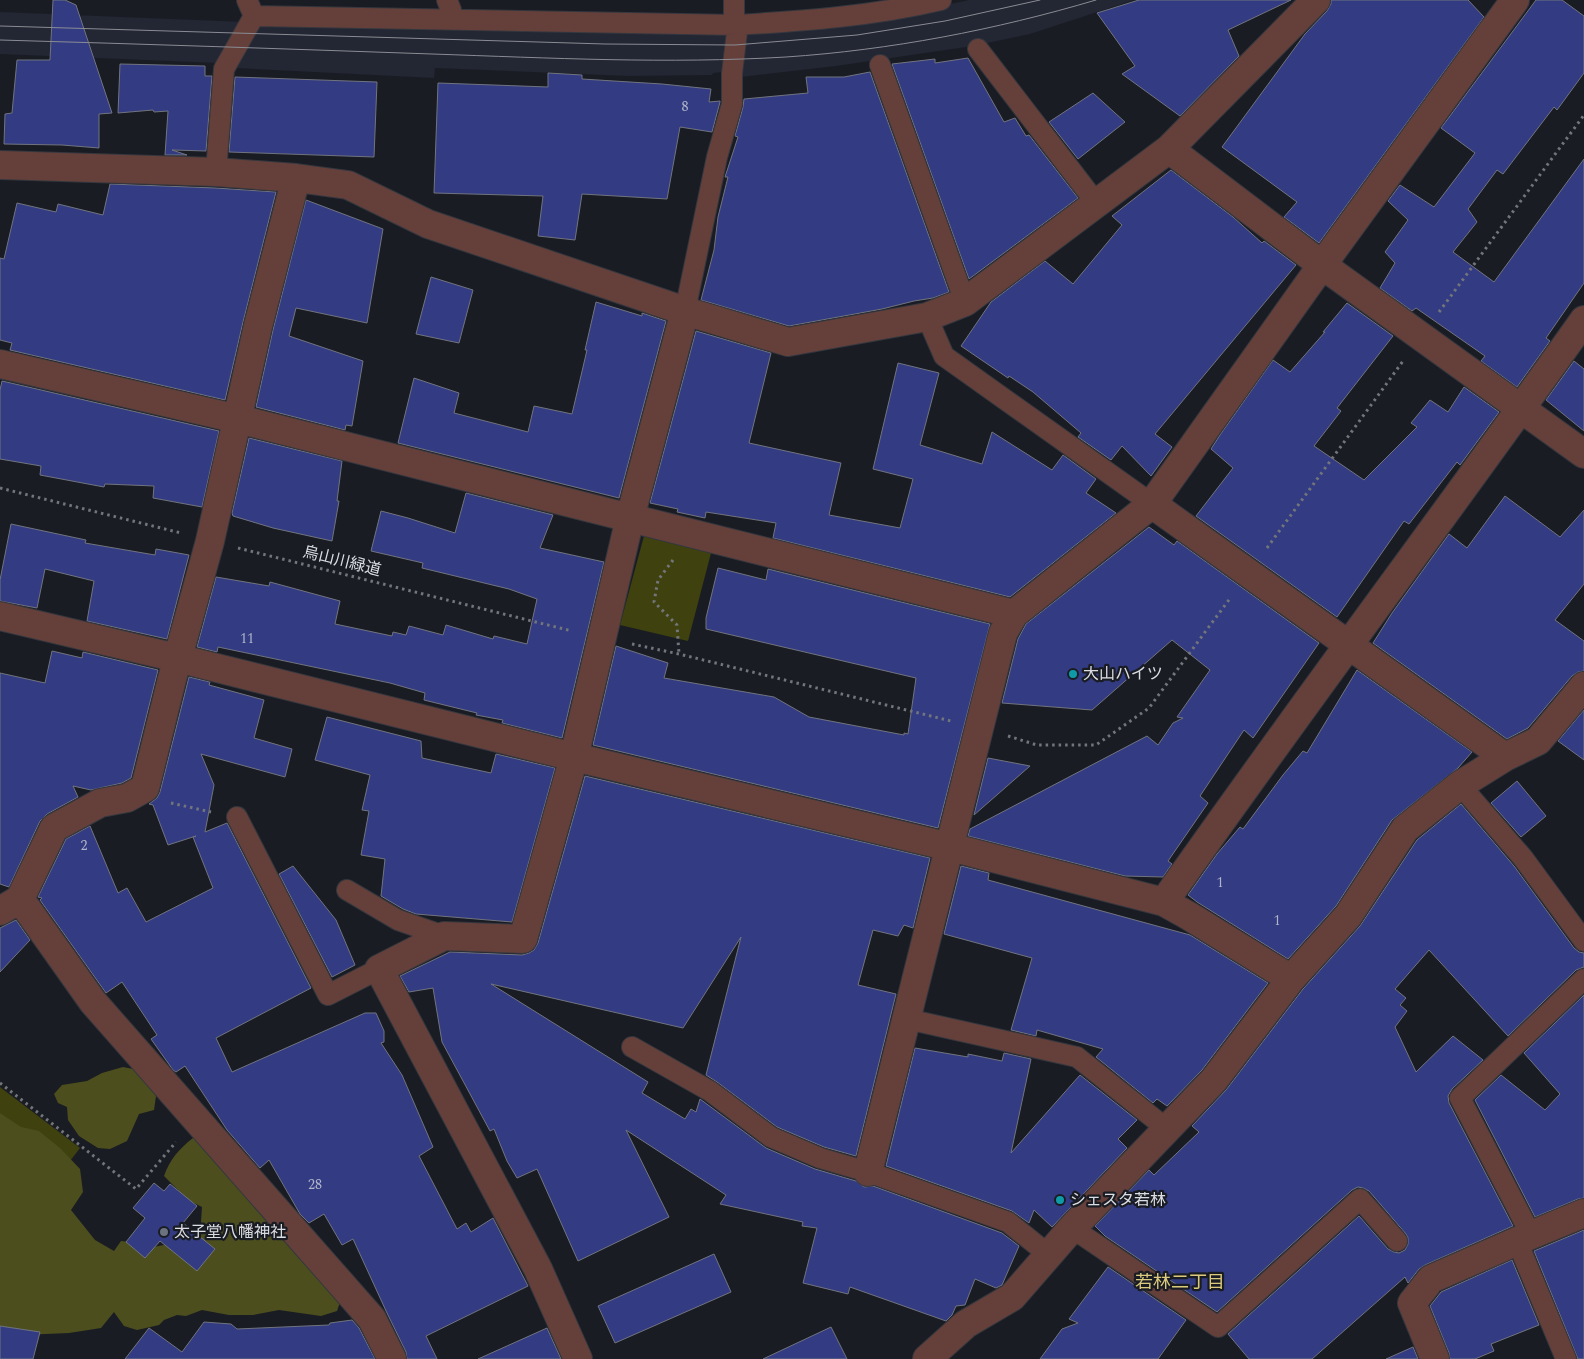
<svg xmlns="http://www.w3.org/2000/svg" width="1584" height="1359" viewBox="0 0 1584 1359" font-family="Spectral,'Noto Sans JP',serif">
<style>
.built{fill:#232633}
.green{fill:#3f420e}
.forest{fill:#4c4f1d}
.building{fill:#333c83;stroke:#71747e}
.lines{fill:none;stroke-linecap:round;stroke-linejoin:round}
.service-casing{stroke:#35373f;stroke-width:22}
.minor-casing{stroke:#35373f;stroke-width:30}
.path{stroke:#73757b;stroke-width:3;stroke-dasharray:2.5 4;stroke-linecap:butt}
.service{stroke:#65403a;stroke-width:20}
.minor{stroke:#65403a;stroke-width:28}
.tram{stroke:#8a8c93;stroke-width:1}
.culture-dot{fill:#0f9aa8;stroke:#1a1c24;stroke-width:2}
.worship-dot{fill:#6b7280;stroke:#1a1c24;stroke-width:2}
.labels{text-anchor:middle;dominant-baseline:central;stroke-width:4.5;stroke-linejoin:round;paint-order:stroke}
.number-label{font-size:14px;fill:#b1b5ca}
.street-label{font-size:16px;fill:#dbdde2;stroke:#1a1c24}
.poi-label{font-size:16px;fill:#dbdde2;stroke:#1a1c24;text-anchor:start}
.neighbourhood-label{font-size:18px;fill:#dbca7d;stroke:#1a1c24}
</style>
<rect width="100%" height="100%" fill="#1a1c24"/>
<path class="built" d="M969 0H1134L1030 34 973 46 836 66 741 77 745 36 749 30 927 9Z
M0 12 244 22 218 63 0 54Z
M259 25 729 29 723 72 713 73 712 75 628 76 435 68 434 78 235 68Z"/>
<path class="green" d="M644 536 711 553 688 641 620 625Z
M0 1087 80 1148 0 1253Z"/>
<path class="forest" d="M123 1067 143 1071 156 1096 154 1110 139 1114 127 1141 110 1149 98 1148 79 1136 68 1120 67 1107 58 1103 54 1094 62 1085 87 1081 102 1073Z
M0 1113 21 1127 39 1131 60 1148 80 1169 83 1192 71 1210 95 1240 114 1251 121 1241 138 1243 148 1248 164 1245 184 1248 204 1229 201 1222 202 1207 188 1200 164 1176C170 1159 179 1149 193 1138L206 1140 340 1302 337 1311 321 1316 279 1310 253 1315H229L202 1310 186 1316 177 1315 164 1320 159 1325 137 1330 124 1326 114 1312 101 1328 69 1333 22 1335 0 1326Z"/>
<path class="building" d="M53 0H65L76 5 112 113 99 114V148L62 145 4 144 5 114 12 113 17 60H50Z
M1139 0H1291L1228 30 1239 56 1180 116 1122 74 1135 66 1097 13Z
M1331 0H1468L1484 17 1319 243 1284 217 1297 202 1222 147 1305 34 1327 11 1331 4Z
M1536 0H1562L1584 16V73L1557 110 1554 107 1503 174 1497 170 1468 209 1477 222 1453 252 1494 282 1584 159V283L1546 338 1550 341 1517 387 1481 361 1485 356 1416 308 1412 311 1380 288 1395 263 1385 252 1408 220 1388 201 1400 185 1434 207 1475 153 1441 128Z
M968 58 1004 122 1015 118 1026 136 1029 135 1078 198 969 279 892 64 935 59V63Z
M120 64 205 66V76H212L206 151 172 150 187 155H165L168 111 154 112 153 110 118 113Z
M870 72 949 292 933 298 914 301 882 309 789 326 701 300 714 250 718 217 728 177H725L738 137 735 136 743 107 744 99 808 93 806 77H844Z
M548 73 582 75V79L662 84 711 89 709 102 720 101V102L712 132 680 127 667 199 582 194 575 240 538 236 543 196 434 193 438 83 548 87Z
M235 77 377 82 374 157 229 152Z
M1093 93 1125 122 1078 159 1049 122Z
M1171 170 1233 217 1262 243 1264 241 1296 265 1155 434 1172 447 1151 476 1122 446 1111 460 1078 437 1081 433 1033 392 1009 376 1008 378 961 346 991 302 1045 261 1073 284 1122 225 1112 216Z
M110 184 215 188 276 192 243 322 225 400 10 350 12 343 0 340V258L4 259 17 203 56 212 58 204 103 215Z
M306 200 383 229 367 323 296 308 289 336 363 361 352 426 346 425 345 430 256 407 273 330Z
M431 277 473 290 459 343 416 334Z
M596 302 642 316V313L666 321 619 498 398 443 414 378 459 393 454 413 528 432 534 406 572 414 587 350H585Z
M1347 303 1393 336 1337 408 1341 411 1314 446 1364 480 1417 427 1411 423 1430 400 1448 412 1464 387 1499 412 1460 465 1457 462 1409 524 1404 521 1337 617 1196 516 1233 468 1211 449 1220 435 1273 360 1290 372 1325 332H1323Z
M696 331 771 353 749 443 841 463 829 515 900 528 913 479 873 469 898 363 939 373 920 445 982 464 992 432 1052 470 1063 455 1096 479 1086 493 1116 513 1010 597 773 538 776 523 706 512 705 518 677 512 678 509 650 503Z
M1574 361 1584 369V431L1546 400Z
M2 381 219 431 202 507 153 498 154 486 105 484 104 487 40 475 41 466 0 459V390Z
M249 438 342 461 337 501H339L332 541 273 528 233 516 232 513Z
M466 493 553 515 540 548 604 562 562 738 502 723 503 720 476 715 477 713 424 700 425 693 390 683 218 647 217 652 197 647 216 577 269 586 270 582 340 601 335 624 392 636 393 632 406 635 409 626 443 635 446 625 493 639 494 636 527 644 537 599 509 589 422 568 423 563 371 551 381 511 408 518 455 533Z
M1505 496 1560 537 1584 510V584L1555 620 1584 641V671L1578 672 1572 676 1528 728 1507 739 1373 643 1392 613 1449 534 1467 548Z
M11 524 86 540 85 543 155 555 156 549 189 555 167 639 87 621 94 581 45 569 37 608 0 601V580Z
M1149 527 1174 545 1177 541 1319 643 1253 738 1244 730 1200 796 1208 803 1168 861 1172 864 1163 877 1125 876 968 836 970 829 1147 736 1158 745 1173 723 1183 718 1177 717 1210 670 1172 640 1092 710 1002 703 1018 639 1026 624Z
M718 568 766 580 768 569 990 624 938 828 593 745 616 646 668 663 664 678 774 697 809 717 904 735V733L908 734 916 678 706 629V618Z
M52 651 82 658 83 652 158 670 131 778 122 783 91 790 73 786 78 797 47 814 40 821 9 887 0 884V673L45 683Z
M1357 670 1472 752 1458 768 1392 820 1336 906 1288 959 1197 902 1188 895 1217 854 1240 827 1243 829 1283 775 1303 751 1307 753Z
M189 677 210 682 209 685 264 700 254 738 292 749 285 777 201 754 214 785 205 832 227 823 311 988 216 1038 232 1072 365 1013H376L384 1031V1042L381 1043 402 1075 433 1147 419 1156 457 1229 466 1223 471 1232 493 1218 528 1286 426 1336 437 1359H407L406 1352 387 1313 353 1239 342 1245 324 1214 309 1223 300 1214 269 1160 260 1168 227 1130 185 1066 176 1072 173 1070 151 1039 157 1035 122 982 106 993 40 900 42 898 38 897 66 839 90 826 118 893 127 888 146 922 213 888 193 837 196 836 168 845 153 805 149 804 157 798 160 792Z
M1584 710V760L1558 741Z
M327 717 421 741 422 758 491 773 496 754 555 768 512 922 416 914 403 909 381 896 385 859 361 855 369 811 362 810 370 775 315 760Z
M988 758 1030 766 974 815Z
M585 776 930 858 913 928 904 925 898 936 873 930 858 985 896 994 856 1156 824 1147 777 1127 717 1082 706 1075 741 937 683 1028 491 984 648 1082 642 1093 685 1119 691 1109 696 1112 700 1099 766 1148 815 1169 856 1181 864 1187 873 1186 1002 1233 1019 1246 1002 1285 996 1288 975 1279 965 1305 956 1306 952 1315 946 1321 850 1287 848 1294 803 1283 817 1228 802 1226 803 1222 720 1204 726 1195 626 1130 669 1217 578 1261 537 1169 517 1178 507 1161 494 1129 490 1131 442 1042 433 988 409 992 400 976 450 952 522 955 529 953 534 950 538 943Z
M1517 781 1546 816 1521 837 1491 803Z
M1461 804 1514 866 1574 948 1579 952 1584 953V967L1576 970 1508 1036 1429 950 1395 989 1406 998 1400 1005 1407 1011 1395 1027 1416 1072 1453 1036 1483 1060 1452 1089 1448 1096 1449 1103 1513 1226 1425 1265 1419 1269 1408 1283 1405 1277 1312 1359H1249L1228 1334 1359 1216 1388 1249 1394 1252 1399 1253 1405 1250 1408 1244V1238L1406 1234 1369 1191 1363 1188 1358 1187 1352 1190 1217 1312 1105 1236 1095 1226 1149 1170 1154 1175 1199 1132 1192 1126 1226 1090 1303 989 1360 926 1417 840Z
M293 866 336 920 355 965 332 977 279 874Z
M961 866 989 873 988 880 1190 935 1268 983 1202 1070 1167 1106 1157 1099 1153 1103 1096 1057 1103 1049 1037 1030 1036 1036 1011 1030 1032 958 944 934Z
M16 920 30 940 0 972V928Z
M1584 995V1198L1578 1199 1535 1217 1475 1100 1501 1075 1545 1110 1560 1094 1524 1053Z
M915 1048 968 1057V1054L1002 1061 1004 1053 1031 1059 1011 1153 1080 1075 1137 1120 1118 1139 1127 1148 1052 1227 1034 1210 1029 1223 1012 1211 886 1166Z
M154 1183 164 1191 170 1184 197 1206 183 1223 215 1249 197 1271 160 1241 145 1258 126 1242 145 1218 133 1208Z
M1584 1230V1359H1578L1534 1251Z
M714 1254 731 1292 615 1343 598 1306Z
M1512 1260 1539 1325 1491 1344 1494 1351 1475 1359H1450L1449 1353 1430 1306 1441 1292Z
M1108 1267 1186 1320 1158 1359H1040L1062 1329 1078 1323 1069 1319Z
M352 1320 359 1328 375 1359H125L149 1328 182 1352 204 1322 231 1324 237 1329 329 1325 330 1323Z
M0 1326 40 1332 33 1359H0Z
M831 1327 847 1359H763Z
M547 1328 561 1359H478Z
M1413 1347 1418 1359H1386Z"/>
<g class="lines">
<defs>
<path id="service" d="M447 0 451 10 449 19
M254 16 736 25C804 21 874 16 941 0
M978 49 1097 204
M880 65 965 302
M216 172 224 69 254 16 247 0
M685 311 717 157 732 104V73L737 32 734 19V0
M927 317 944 356 1152 504
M1460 785 1523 858 1584 941
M237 817 328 995 379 969
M347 890 398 920 444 936
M907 1019 1077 1057 1167 1129
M632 1047 710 1091 771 1137 820 1158 868 1172 1008 1222 1049 1255
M1072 1228 1218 1327 1360 1199 1397 1241
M1531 1235 1460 1098 1584 979
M1517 1241 1566 1359"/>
<path id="minor" d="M1169 149 1322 265 1584 454
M0 165 216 172 296 178 348 185 428 224 685 311 788 342 927 317 965 302 1169 149 1316 0
M0 364 238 419 630 518 1014 614
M1152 504 1505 757
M0 616 177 658 574 757 950 847 1164 902 1189 916 1291 979
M20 899 93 1002 372 1319 392 1359
M1164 902C1301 706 1446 515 1584 320
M0 911 20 899 54 828 100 803 127 798 145 788 172 679 210 541 258 326 296 178
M868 1172 1003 633 1014 614 1152 504 1322 265 1515 0
M578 1359 538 1269 379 969 444 936 523 939 574 757 630 518 685 311
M927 1359 966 1324 1012 1297 1072 1228 1214 1080 1291 979 1348 916 1405 829 1460 785 1505 757 1538 741 1584 686
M1435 1359 1412 1303 1431 1279 1531 1235 1584 1213"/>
</defs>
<use href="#service" class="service-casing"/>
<use href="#minor" class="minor-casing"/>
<path class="path" d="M1439 312 1584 115
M0 488 181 533
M238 548 572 631
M1267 548 1403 361
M673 560 658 580 654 602 677 625 679 654
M632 644 679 654 951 721
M1008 736 1037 745H1096L1149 708 1231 597
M171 803 211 812
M0 1083 136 1189 176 1142"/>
<use href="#service" class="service"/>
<use href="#minor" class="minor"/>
<path class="tram" d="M0 26 605 44 735 45 857 35 945 21 1040 0
M0 40C144 44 288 49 432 54 550 58 668 64 786 57 890 50 995 30 1096 0"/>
</g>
<g class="culture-dot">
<circle cx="1073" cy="674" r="5"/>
<circle cx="1060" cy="1200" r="5"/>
</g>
<circle class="worship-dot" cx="164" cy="1232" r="5"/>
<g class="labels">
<g class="number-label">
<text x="685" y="106">8</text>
<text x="247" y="638">11</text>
<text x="84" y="845">2</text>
<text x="1220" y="882">1</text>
<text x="1277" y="920">1</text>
<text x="315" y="1184">28</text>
</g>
<g class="street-label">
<text transform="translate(342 561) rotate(14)">烏山川緑道</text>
</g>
<g class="poi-label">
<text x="1083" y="674">大山ハイツ</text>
<text x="1070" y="1200">シェスタ若林</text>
<text x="174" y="1232">太子堂八幡神社</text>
</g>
<g class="neighbourhood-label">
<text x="1180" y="1282">若林二丁目</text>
</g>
</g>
</svg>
